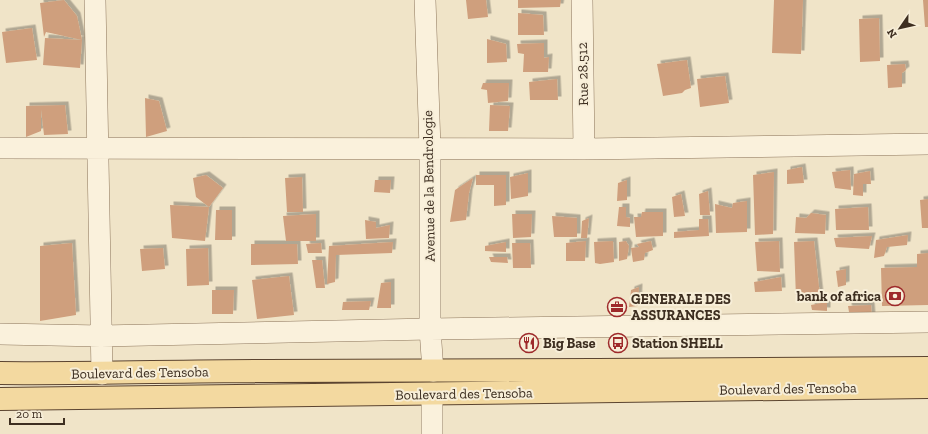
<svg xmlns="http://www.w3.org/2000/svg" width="928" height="434" viewBox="0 0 928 434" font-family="'Zilla Slab',serif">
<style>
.building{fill:#cf9f7d;filter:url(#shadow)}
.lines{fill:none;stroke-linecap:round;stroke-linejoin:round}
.minor-casing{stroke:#8d765c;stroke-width:22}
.major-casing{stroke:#5b4430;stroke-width:24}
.minor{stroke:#faf1dc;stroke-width:21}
.major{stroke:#f3d9a0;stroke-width:22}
.labels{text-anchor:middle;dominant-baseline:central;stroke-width:4;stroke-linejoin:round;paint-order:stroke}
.street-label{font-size:14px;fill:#3d2e20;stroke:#f7eed8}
.poi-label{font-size:14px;font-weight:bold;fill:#3d2e20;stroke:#f7eed8;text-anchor:start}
</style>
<defs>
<filter id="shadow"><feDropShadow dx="3.5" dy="-3.5" stdDeviation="0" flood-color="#0004"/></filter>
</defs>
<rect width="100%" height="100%" fill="#f0e4c8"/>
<path class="building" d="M64 0 77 16 82 40 46 32 44 37 40 3Z
M466 0H486L488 17 468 19Z
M518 0H561L560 7 518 8Z
M774 0H803L801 54 772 53Z
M923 0H928V27H925Z
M518 13 543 15 544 35H518Z
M879 18 880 61 860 62 859 19Z
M32 28 37 60 6 63 2 32Z
M45 38 82 40 80 68 43 65Z
M487 39 506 44 507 62 487 63Z
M544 43V58L549 57 548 72H523L524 54 518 53 517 44Z
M687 60 691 88 685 90 682 93 663 96 657 64Z
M905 64 906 70 902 73V87L888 88 887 65Z
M725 76 729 103 700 107 697 79Z
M557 79 558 100H530L529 82Z
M483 83H509L508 101 488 103 487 90 481 89Z
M145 98 159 101 167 131 146 137Z
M65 105 68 134 44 135 41 109V131L26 137V106Z
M490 105 510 106 508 131H489Z
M802 167 804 183 787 184V170Z
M850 170 851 190 835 188 832 172Z
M870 171 871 184H863V196L853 195 854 174Z
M774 172 773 234 755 235 753 175Z
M528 173V196L511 199 510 177Z
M206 175 223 188 209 207 196 197 193 178Z
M476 175H506V205L494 206V185H476Z
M302 177 303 212H287L285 178Z
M473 178 469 193 466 220 450 222 455 190Z
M375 180H391L390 193 374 192Z
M627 180V200L617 201 618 183Z
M708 191 710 215H700L699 194Z
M681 194 685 216 674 217 672 197Z
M928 199V228H922L920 200Z
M747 201V232L716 233 715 204 732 208 733 203Z
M170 205 209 207 205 241 172 238Z
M619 207H626V217L630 218V227L617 226Z
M868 207 869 230H836L835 209Z
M216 210H232V240H215Z
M642 212H663V236L636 237 634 217H641Z
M811 213 826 215 825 234 795 233 796 217 806 218Z
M316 214V241H286L283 216Z
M512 214H532L531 237 513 238Z
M552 216 577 218V237H554Z
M589 218 587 238H581L582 221Z
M699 219H708L709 236 674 238V232L699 230Z
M365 220 376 222V228L390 225 389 238 366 239Z
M908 235 907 245 887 247 884 256 874 258 876 240Z
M872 236 869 249 836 247 834 238Z
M586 241 585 261H566V243Z
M613 241 614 262 600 264 595 263 594 242Z
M626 241 629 246 627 259 619 261V242Z
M651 241 653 250 645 253 644 260 633 262 631 248 639 247 637 244Z
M779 241 780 272 757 271 755 242Z
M814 241 820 296 796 298 794 242Z
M393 242 392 253 336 255 335 282 327 284 329 246Z
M506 242V252L485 251V246Z
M72 243 76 315 40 321V246Z
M321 243 322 253H308L306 244Z
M512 243H530L531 268H513Z
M251 244H297L298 264 251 265Z
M163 248 165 269 142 271 140 249Z
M208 248 209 285 187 286 186 249Z
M928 253V305L882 306 881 268 917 267V254Z
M489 257H507L508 263 491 262Z
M312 260H322L325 288H316Z
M846 269V285L838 287 836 271Z
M289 276 294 315 257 319 252 280Z
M781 277 782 291 755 292 754 282Z
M391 282V308H377L381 283Z
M639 287 638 306 629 307 631 290Z
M212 290H234L233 314H212Z
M371 301 369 310H342L343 302Z
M827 302V311L812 310 811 305Z
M871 305 872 318H850L848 306Z"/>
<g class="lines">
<defs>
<path id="minor" d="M95 0 102 374
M425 0 430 148V329L433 371
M582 0 584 149
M0 148 584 149 928 144
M0 334 101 336 430 329 928 322
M432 394V434"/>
<path id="major" d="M0 373C89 374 177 371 266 371 487 370 707 370 928 368
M0 399 928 387"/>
</defs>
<use href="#minor" class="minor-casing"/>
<use href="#major" class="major-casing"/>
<use href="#minor" class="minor"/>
<use href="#major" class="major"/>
</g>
<defs>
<symbol id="bank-ring" viewBox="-11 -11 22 22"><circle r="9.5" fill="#f7eed8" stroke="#9e2a2b" stroke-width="1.5"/><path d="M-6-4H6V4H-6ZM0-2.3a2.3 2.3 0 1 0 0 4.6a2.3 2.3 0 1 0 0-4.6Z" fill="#9e2a2b"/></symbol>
<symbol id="office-ring" viewBox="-11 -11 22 22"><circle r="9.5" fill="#f7eed8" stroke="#9e2a2b" stroke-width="1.5"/><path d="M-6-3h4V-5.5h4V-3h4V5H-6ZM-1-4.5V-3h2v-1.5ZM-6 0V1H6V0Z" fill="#9e2a2b"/></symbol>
<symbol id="restaurant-ring" viewBox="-11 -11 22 22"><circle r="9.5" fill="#f7eed8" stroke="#9e2a2b" stroke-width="1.5"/><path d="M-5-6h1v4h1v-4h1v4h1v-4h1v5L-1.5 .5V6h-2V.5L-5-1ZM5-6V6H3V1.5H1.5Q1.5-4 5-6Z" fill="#9e2a2b"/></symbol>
<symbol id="bus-ring" viewBox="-11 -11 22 22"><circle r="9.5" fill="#f7eed8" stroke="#9e2a2b" stroke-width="1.5"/><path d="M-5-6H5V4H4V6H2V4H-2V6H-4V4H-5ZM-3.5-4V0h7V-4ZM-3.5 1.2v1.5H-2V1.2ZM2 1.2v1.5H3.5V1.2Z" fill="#9e2a2b"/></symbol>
</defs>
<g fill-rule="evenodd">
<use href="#bank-ring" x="884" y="285" width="22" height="22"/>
<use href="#office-ring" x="606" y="296" width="22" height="22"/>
<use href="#restaurant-ring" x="518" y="332" width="22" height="22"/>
<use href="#bus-ring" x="607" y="332" width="22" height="22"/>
</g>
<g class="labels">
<g class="street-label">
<text transform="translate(583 74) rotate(-91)">Rue 28.512</text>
<text transform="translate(429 186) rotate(-91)">Avenue de la Bendrologie</text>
<text transform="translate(140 373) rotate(-1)">Boulevard des Tensoba</text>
<text transform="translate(788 389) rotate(-1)">Boulevard des Tensoba</text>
<text transform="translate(464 394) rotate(-1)">Boulevard des Tensoba</text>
</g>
<g class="poi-label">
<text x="881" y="296" text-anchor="end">bank of africa</text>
<text x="631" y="299">GENERALE DES<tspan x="631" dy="16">ASSURANCES</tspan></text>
<text x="543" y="343">Big Base</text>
<text x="632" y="343">Station SHELL</text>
</g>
</g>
<g transform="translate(900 28) rotate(236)" stroke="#f7eed8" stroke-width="3" paint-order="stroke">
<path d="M0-3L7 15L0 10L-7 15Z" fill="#3d2e20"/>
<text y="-6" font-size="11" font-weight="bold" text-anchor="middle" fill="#3d2e20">N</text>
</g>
<path d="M10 418v6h54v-6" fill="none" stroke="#3d2e20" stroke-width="2"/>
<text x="16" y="418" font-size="12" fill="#3d2e20" stroke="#f7eed8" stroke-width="3" paint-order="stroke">20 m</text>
</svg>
